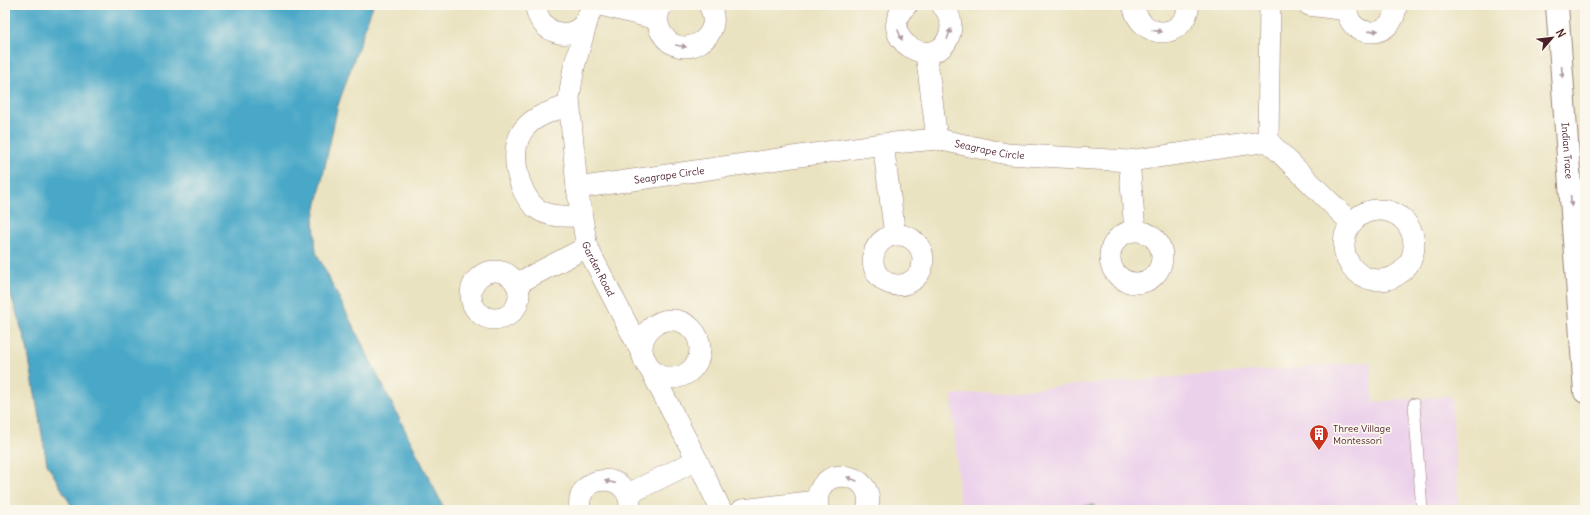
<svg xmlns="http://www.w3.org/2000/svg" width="1590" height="515" viewBox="0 0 1590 515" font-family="Delius,sans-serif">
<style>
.built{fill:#ecd1eb}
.green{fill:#81cf8e;stroke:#66775c}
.water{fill:#48a8c7;stroke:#496479}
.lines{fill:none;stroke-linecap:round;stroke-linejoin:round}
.lane-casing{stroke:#9a8176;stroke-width:12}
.street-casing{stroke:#9a8176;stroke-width:22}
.secondary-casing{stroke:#9a8176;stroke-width:24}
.lane{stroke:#fff;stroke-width:11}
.street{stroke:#fff;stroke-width:21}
.secondary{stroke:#fff;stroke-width:22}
.oneway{fill:#ae9aa0}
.labels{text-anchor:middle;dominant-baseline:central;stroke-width:3.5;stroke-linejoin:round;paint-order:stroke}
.street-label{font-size:10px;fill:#4a1f2b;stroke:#fbf7ec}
.poi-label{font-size:10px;fill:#4a1f2b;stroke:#fbf7ec;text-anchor:start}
</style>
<rect width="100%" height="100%" fill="#fbf7ec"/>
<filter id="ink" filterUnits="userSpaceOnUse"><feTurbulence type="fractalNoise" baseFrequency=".025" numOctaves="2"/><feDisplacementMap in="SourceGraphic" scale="8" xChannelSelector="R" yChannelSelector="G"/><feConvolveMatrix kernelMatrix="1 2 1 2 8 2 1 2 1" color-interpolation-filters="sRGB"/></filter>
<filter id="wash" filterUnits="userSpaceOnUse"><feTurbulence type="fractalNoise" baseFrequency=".012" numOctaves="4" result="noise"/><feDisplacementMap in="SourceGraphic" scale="16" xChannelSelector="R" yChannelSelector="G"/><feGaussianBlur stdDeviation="0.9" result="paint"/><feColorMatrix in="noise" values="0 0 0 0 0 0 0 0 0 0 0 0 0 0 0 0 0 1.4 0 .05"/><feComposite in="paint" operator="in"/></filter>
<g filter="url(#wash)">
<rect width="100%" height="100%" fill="#eae3c1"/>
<path class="built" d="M1370 362 1373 402 1451 396 1459 510H960L952 395Z"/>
<path class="green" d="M1094 505V510H1019Z"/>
<path class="water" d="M5 5H373L338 105 314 218 316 252 445 510H74L47 464 27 347 5 276Z"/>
</g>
<g filter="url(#ink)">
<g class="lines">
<defs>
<path id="lane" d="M1414 404 1422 510"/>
<g id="street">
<path d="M536 5C537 36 578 45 588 15"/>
<path id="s1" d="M593 5 588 18 574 67 569 98 577 188 587 247 697 460 721 510"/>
<path d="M601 5 657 19"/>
<path d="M662 5C657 13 656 23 661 32 679 65 728 38 709 5"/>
<path d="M907 5C871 37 938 77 950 33 953 22 949 13 942 5"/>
<path d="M1133 5C1141 41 1184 41 1189 5"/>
<path d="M1309 5 1347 10"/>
<path d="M1347 5C1344 39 1395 43 1396 5"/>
<path d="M926 53 937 139"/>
<path d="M569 105C553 111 535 115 524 129 508 149 517 192 536 208 549 218 566 216 581 216"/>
<path d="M1268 141 1351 223"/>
<path d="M883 144 895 235"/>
<path d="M1129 161 1135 230"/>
<path id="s2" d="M577 188 883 144 937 139 1007 154 1129 161 1268 141 1270 5"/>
<circle cx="1379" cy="245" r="35"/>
<circle cx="1136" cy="257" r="26"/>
<circle cx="898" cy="260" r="25"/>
<circle cx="495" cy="295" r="24"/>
<path d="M516 284 587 247"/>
<circle cx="671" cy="349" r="29"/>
<path d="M628 494 697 460"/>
<path d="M580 510C574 472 633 469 630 510"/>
<path d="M742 510 817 501"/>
<path d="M818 510C810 460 880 470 867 510"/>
</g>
<g id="secondary">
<path id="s3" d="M1557 5 1585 392"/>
</g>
</defs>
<use href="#lane" class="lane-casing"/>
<use href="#street" class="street-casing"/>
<use href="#secondary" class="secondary-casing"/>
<use href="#lane" class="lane"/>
<use href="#street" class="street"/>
<use href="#secondary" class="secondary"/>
</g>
<defs><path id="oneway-solid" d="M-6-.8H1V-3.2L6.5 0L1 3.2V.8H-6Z"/></defs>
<g class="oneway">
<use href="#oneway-solid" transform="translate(1157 31) rotate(8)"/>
<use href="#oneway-solid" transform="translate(1373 31) rotate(-5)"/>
<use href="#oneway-solid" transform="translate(949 34) rotate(-71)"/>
<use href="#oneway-solid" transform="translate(900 35) rotate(68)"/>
<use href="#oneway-solid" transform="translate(681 46) rotate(10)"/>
<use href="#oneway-solid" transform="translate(1562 72) rotate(86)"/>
<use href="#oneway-solid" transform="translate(1571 201) rotate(86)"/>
<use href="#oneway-solid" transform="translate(852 479) rotate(-157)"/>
<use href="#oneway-solid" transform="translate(610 482) rotate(-167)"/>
</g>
</g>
<defs>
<symbol id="building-pin" viewBox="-11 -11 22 30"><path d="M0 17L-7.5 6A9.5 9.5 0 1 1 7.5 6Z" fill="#c8321e" stroke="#fbf7ec"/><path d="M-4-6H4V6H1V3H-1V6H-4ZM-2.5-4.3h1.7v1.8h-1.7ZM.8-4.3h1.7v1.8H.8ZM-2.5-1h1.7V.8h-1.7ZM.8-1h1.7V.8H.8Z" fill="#fff"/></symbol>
</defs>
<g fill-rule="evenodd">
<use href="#building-pin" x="1308" y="423" width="22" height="30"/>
</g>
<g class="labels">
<g class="street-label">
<text stroke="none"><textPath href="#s2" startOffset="417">Seagrape Circle</textPath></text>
<text stroke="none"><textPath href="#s3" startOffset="146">Indian Trace</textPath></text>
<text stroke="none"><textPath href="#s2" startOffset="93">Seagrape Circle</textPath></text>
<text stroke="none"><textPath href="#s1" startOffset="271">Garden Road</textPath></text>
</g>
<g class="poi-label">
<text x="1333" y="428">Three Village<tspan x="1333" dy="12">Montessori</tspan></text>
</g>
</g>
<rect width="1590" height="515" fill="none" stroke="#fbf7ec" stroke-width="20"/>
<g transform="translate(1552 38) rotate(62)" stroke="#fbf7ec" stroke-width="3" paint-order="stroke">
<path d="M0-3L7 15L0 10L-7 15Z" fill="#4a1f2b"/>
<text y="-6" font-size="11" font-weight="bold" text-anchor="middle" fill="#4a1f2b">N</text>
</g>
</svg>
